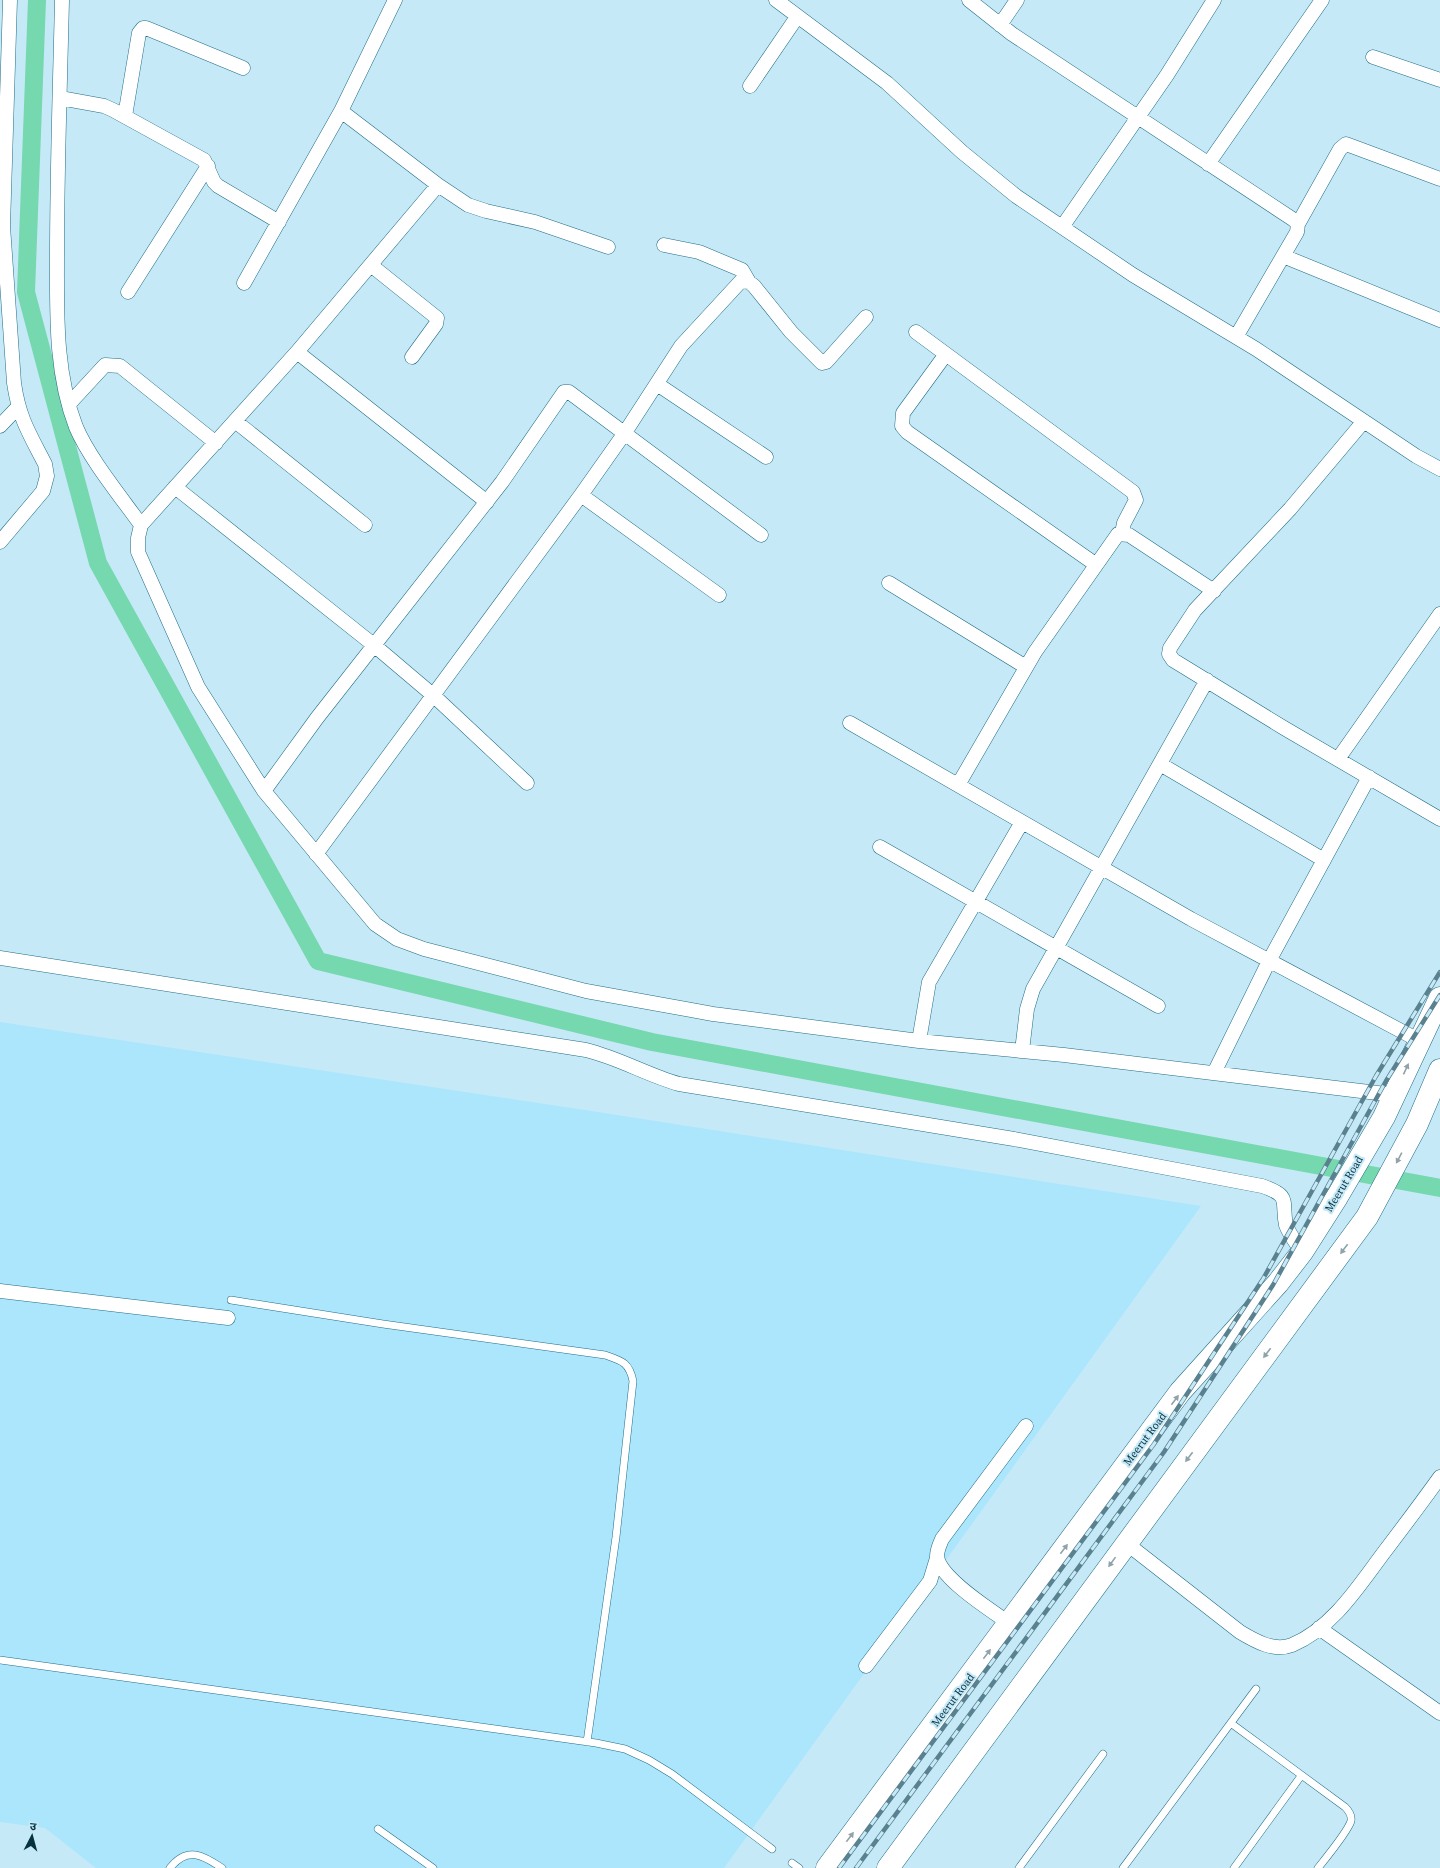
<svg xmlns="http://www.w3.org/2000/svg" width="1440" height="1868" viewBox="0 0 1440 1868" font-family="'Source Serif 4','Noto Sans Devanagari',serif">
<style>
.built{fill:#abe6fd}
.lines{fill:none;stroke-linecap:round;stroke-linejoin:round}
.canal{stroke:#75d8ae;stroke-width:18}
.service-casing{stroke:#206d86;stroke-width:8}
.minor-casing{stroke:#206d86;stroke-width:15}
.trunk-casing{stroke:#206d86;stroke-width:23}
.service{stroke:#fff;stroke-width:7}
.minor{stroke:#fff;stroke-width:14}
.trunk{stroke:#fff;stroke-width:22}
.rail-casing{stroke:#59818f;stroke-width:4.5}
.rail{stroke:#c6e9f7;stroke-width:3;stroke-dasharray:9;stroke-linecap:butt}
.oneway{fill:#8fa3a9}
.labels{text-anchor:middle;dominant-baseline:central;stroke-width:4;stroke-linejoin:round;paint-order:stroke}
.street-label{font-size:11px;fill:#063240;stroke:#c6e9f7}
</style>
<rect width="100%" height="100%" fill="#c6e9f7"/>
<path class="built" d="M0 1022 585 1110 1201 1206 724 1868H96L45 1828 0 1822Z"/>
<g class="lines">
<path class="canal" d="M37 0 26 292 98 563 318 961 652 1042 1440 1188"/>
<defs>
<path id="service" d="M231 1300 383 1324 605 1355C622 1361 629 1362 633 1381L616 1537 587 1742
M0 1660 596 1743 625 1749 649 1760 672 1774 772 1849
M1232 1724 1345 1807C1349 1811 1352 1815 1351 1821 1348 1831 1326 1858 1318 1868
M378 1829 433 1868
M792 1863 799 1868
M170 1868C187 1846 203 1855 222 1868
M1019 1868 1103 1754
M1123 1868 1256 1689
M1234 1868 1301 1776"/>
<path id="minor" d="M62 0C60 86 57 171 57 257 57 314 55 373 76 427 89 458 121 497 141 525
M776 0 887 83 962 152 1016 196 1133 275 1256 349 1416 456 1440 469
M969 0 1012 34 1294 220 1298 224 1297 232 1236 337
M1000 25 1017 0
M1373 57 1440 80
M750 86 797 17
M60 98 104 106 113 110 204 160 214 182 218 186 279 222
M341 111 438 185 468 205 486 211 535 222 608 247
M125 116 139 33 143 28H146L243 68
M1208 164 1322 0
M438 185 297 352 141 525 138 538V552L198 687 264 791 375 924 397 939 424 949 586 991 713 1014 919 1041 1064 1055 1394 1095
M1298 224 1340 149 1346 144 1440 179
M1062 227 1167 75 1214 0
M664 245 699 252 742 270 749 282
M1283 256 1440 320
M372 266 437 318 436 324 412 357
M244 283 341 111 395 0
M128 292 208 166
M916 332 1133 492 1136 500 1124 523 1122 533
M297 352 487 502
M946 354 903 413 902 426 907 432 1095 564
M657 384 766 457
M69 404 105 365 120 366 216 443
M235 421 365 525
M1364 421 1290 509 1195 610 1170 648 1169 654 1173 660 1284 728 1440 819
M0 426 18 407
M175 487 375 646 434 696 527 783
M581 495 719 595
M0 542 43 491 47 476 45 464C29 433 19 418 14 383L3 226 10 0
M889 583 1026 667
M850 723 1191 919 1420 1041
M1338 759 1440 614
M1160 764 1324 860
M958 785 1035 652 1118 534 1129 535 1214 591
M264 791 317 718 502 482 564 392H569L761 535
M880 847 1158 1006
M316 854 581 495 624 434 681 346 741 281 749 282 754 286 791 332 822 363 826 362 866 317
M0 958 586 1050C619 1058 647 1075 679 1084L1014 1139 1262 1186C1292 1196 1281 1201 1286 1225 1289 1234 1297 1244 1302 1252
M919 1041 929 982 1022 822
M1022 1051 1027 1009 1033 989 1207 680
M1214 1073 1269 961 1369 777
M0 1291 228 1318
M1126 1543 1240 1632C1255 1641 1274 1652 1292 1645 1333 1628 1360 1584 1385 1551 1404 1526 1422 1502 1440 1477
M1009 1623C992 1611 939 1578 937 1556 937 1550 940 1544 942 1539L1026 1426
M1319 1628 1440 1713
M866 1666 930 1581 937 1558"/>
<path id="trunk" d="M827 1868 1180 1392 1278 1283 1302 1252 1337 1197 1384 1117 1440 998
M888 1868 1367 1217 1417 1124 1440 1070"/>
</defs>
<use href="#service" class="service-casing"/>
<use href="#minor" class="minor-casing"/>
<use href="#trunk" class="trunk-casing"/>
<use href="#service" class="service"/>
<use href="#minor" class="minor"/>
<use href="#trunk" class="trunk"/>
<defs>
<path id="rail" d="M839 1868 1154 1444 1263 1279 1376 1076 1440 972
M856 1868 1164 1452 1273 1285 1386 1081 1440 995"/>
</defs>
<use href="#rail" class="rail-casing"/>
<use href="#rail" class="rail"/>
</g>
<defs><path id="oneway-solid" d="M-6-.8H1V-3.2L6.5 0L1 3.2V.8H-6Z"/></defs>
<g class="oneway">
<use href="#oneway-solid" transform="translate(1406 1069) rotate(-65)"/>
<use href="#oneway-solid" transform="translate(1399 1158) rotate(118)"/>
<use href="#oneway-solid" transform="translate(1344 1249) rotate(127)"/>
<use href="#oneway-solid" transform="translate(1267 1353) rotate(127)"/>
<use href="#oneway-solid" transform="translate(1175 1400) rotate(-53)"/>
<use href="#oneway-solid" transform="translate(1189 1457) rotate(127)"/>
<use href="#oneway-solid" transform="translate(1064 1549) rotate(-53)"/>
<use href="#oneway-solid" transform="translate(1112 1562) rotate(126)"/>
<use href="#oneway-solid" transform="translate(987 1654) rotate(-53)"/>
<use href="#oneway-solid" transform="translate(850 1837) rotate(-53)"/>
</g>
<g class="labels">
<g class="street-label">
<text transform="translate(1344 1184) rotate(-59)">Meerut Road</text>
<text transform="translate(1145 1439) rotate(-53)">Meerut Road</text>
<text transform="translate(953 1700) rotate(-53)">Meerut Road</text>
</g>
</g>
<g transform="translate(32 1836) rotate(6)" stroke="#c6e9f7" stroke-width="3" paint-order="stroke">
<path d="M0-3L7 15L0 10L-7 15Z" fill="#063240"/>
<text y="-6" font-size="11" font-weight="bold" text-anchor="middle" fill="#063240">उ</text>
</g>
</svg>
